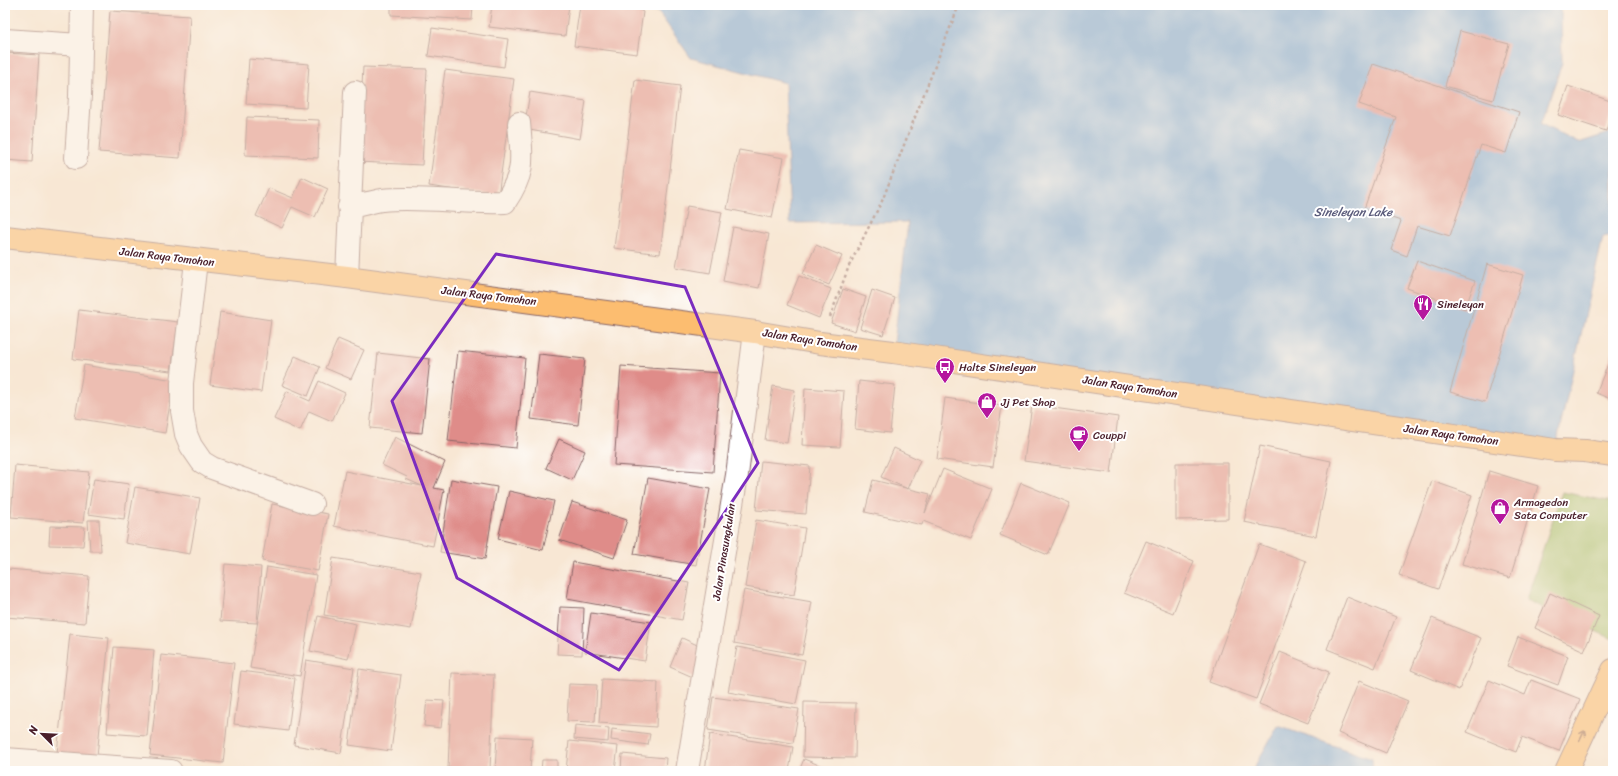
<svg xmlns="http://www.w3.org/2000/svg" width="1618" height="776" viewBox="0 0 1618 776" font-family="Sriracha,sans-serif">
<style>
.green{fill:#9ec16b;stroke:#74704b}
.water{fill:#6da5dc;stroke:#5c6284}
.building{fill:#df8c89}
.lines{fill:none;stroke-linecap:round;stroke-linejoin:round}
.minor-casing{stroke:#876566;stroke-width:24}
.major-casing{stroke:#876566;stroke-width:24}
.highway-casing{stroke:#876566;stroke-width:24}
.path{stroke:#876566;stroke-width:2.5;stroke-dasharray:3 3;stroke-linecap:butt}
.minor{stroke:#fff;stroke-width:22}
.major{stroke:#fcbd6f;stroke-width:22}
.highway{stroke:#fcbd6f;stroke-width:22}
.oneway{stroke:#9a664a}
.marked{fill:none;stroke:#7b2cbf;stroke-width:3;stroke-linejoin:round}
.labels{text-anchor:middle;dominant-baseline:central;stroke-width:4;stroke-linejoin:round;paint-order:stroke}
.street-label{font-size:11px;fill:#4a1f2b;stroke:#fff}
.poi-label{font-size:11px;fill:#4a1f2b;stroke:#fff;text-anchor:start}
.water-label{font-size:12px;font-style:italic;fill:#5a5b7b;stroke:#fff}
</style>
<rect width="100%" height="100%" fill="#fff"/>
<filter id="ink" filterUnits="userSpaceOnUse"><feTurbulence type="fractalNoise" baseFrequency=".025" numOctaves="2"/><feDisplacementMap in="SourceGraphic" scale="8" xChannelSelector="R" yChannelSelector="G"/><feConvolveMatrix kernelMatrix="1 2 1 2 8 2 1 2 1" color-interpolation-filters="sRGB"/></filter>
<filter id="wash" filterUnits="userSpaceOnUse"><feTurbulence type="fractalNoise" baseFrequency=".012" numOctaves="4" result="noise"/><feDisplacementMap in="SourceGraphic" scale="16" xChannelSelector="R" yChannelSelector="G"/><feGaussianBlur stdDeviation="0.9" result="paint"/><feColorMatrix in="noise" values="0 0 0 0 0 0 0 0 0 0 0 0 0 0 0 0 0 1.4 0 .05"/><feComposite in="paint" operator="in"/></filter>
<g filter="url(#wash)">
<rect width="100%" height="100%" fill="#f8e7d4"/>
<path class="green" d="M1562 492 1613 502V639L1526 600Z"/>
<path class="water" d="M642 5H1563L1561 6 1562 63 1541 124 1578 143 1613 132V235L1603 237 1555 450 893 352 908 222 790 223 785 83 691 58 659 13Z
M1278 726 1372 759 1373 771H1252Z"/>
<g id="blocks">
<path class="building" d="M391 5H473L472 20 391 15Z
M492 5H569L565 36 489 27Z
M580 5H631L643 12 637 54 574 46Z
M110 11 190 16 180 158 99 152Z
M432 28 508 39 504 67 428 56Z
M1460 31 1509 44 1493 100 1445 86Z
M5 53 39 55 32 162 5 160Z
M249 59 309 64 306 108 246 104Z
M1373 64 1519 112 1506 153 1481 145 1450 236 1417 226 1407 256 1391 250 1401 221 1364 209 1396 117 1359 104Z
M363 67 427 69 422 165 358 162Z
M445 70 514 79 498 196 429 186Z
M635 80 680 86 660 254 614 248Z
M1568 86 1613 102V108L1606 131 1558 115Z
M530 92 586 101 580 139 524 129Z
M247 117 319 120 318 158 245 155Z
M739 150 784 158 772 218 727 209Z
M302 177 328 189 315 217 292 207 282 228 256 216 269 188 293 198Z
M687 206 722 212 710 273 676 267Z
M733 227 769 234 759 288 723 281Z
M816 245 842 256 829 285 803 274Z
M1417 261 1475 281 1465 309 1407 288Z
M1487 264 1523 275 1485 402 1450 392Z
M799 276 831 289 819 318 787 305Z
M843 289 866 297 855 331 831 323Z
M872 290 895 298 883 335 860 328Z
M79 310 178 322 171 371 73 359Z
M220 312 271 320 261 392 210 385Z
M338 339 364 350 351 379 325 368Z
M458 351 525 358 516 448 448 441Z
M1613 352V400L1596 393Z
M378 353 430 359 422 433 370 428Z
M539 354 585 359 578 425 531 419Z
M295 356 320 367 308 396 282 385Z
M84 365 174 380 165 433 75 418Z
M621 366 720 373 713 472 614 465Z
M319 381 345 393 332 421 309 411 300 431 274 419 287 391 310 401Z
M859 381 895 385 890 433 855 429Z
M773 386 795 390 787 443 765 440Z
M805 388 844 391 840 447 802 445Z
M945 398 1002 406 993 467 937 459Z
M1032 405 1118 417 1111 473 1024 461Z
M395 437 445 462 434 488 444 490 433 546 334 526 345 471 422 486 406 479 407 477 382 465Z
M559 439 585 451 572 480 546 468Z
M1260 446 1331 461 1316 536 1244 522Z
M894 448 920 460 908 489 881 477Z
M761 461 810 466 806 514 756 510Z
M1176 463H1228V519L1176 520Z
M15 465 89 472 83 523 11 517Z
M943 469 992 489 971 540 923 521 922 525 865 512 873 480 930 494 925 513Z
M1489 471 1538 486 1510 578 1462 564Z
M648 478 710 489 696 565 634 554Z
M94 479 129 484 124 519 88 514Z
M451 479 497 487 485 559 440 552Z
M1432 481 1472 495 1438 589 1399 575Z
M1021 483 1070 503 1048 555 1000 535Z
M135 487 200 498 190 554 125 543Z
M509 491 554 501 543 550 498 539Z
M572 502 627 520 614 558 559 540Z
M272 504 328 514 318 571 262 561Z
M88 520H99L101 551H90Z
M756 520 805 528 794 595 745 587Z
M50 526 85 527 83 546 49 545Z
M1146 541 1194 561 1173 613 1124 593Z
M1259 544 1306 561 1256 699 1209 682Z
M333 558 421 572 411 629 324 615Z
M573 562 689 583 682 620 567 599Z
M225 564 261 567 257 623 220 621Z
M267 567 316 575 300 676 250 668Z
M8 569 89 576 85 623 5 617Z
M744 590 812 602 802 655 734 643Z
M1550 593 1599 616 1584 651 1535 628Z
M1347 597 1396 617 1375 668 1327 649Z
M560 607 584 608 582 655 557 654Z
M591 613 651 622 645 661 585 652Z
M318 616 356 624 348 659 310 651Z
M1432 618 1481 638 1459 690 1411 670Z
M70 634 109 638 97 756 57 753Z
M1518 637 1568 656 1558 685 1507 666Z
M682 638 708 650 695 678 670 667Z
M114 647 154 650 147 736 107 733Z
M737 647 805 660 796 704 728 692Z
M1280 652 1329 672 1308 723 1259 704Z
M161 655 234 663 223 763 150 755Z
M306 660 354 668 341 753 294 745Z
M359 669 401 675 391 751 349 745Z
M241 671 295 678 288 731 234 724Z
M452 673 494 675 490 770 448 768Z
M602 679 658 682 656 727 599 723Z
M1489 680 1525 695 1531 680 1580 699 1559 751 1522 737 1516 752 1467 732Z
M1359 681 1408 701 1386 753 1338 733Z
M569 684 597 685 595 722 567 721Z
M713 697 799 709 793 743 708 730Z
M427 700 444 701 441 728 424 726Z
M804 702 856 703 855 758 803 757Z
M575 725 609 728 608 742 574 739Z
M612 729 650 734 648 745 611 740Z
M710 734 793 747 789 771H705Z
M497 736 532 738 530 771H495Z
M569 741 618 746 615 771H566Z
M622 754 666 758 665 771H621Z
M804 759 834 771H799Z
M542 760H557V771H541Z"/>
</g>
</g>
<g filter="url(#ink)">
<use href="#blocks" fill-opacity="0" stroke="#876566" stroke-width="1"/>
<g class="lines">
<defs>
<path id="minor" d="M5 40 80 45
M76 158 80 96 82 5
M349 207C360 205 371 202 382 200 423 196 464 204 505 202 526 171 522 159 519 123
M196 261 182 383V411L186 434 191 446 202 462 212 468 312 504
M347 277 355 92
M5 759 171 771
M687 771 737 475 755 332"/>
<path id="major" d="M1566 771 1613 670"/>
<path id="highway" d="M5 237 347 277 755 332 820 343 893 352 1555 450 1585 451 1613 455"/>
</defs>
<use href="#minor" class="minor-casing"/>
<use href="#major" class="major-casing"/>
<use href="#highway" class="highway-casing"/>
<path class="path" d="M830 317 849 266 882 201 959 5"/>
<use href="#minor" class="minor"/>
<use href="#major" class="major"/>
<use href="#highway" class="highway"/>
</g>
<defs><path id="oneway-shaft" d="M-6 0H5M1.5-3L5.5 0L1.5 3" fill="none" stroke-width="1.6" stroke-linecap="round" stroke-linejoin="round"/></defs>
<use class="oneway" href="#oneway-shaft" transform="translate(1582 736) rotate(-65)"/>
</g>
<path d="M0 0H1618V776H0ZM496 254 685 287 758 463 619 670 457 578 392 401Z" fill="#f8e7d4" fill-opacity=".55" fill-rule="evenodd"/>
<path class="marked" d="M496 254 685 287 758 463 619 670 457 578 392 401Z"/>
<defs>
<symbol id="restaurant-pin" viewBox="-11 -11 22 30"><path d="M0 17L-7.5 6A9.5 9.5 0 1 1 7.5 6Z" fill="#b5179e" stroke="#fff"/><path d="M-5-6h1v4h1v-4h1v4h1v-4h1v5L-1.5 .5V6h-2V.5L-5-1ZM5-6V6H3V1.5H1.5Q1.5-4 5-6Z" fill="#fff"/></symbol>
<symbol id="bus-pin" viewBox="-11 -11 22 30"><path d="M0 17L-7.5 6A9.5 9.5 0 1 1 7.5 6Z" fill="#b5179e" stroke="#fff"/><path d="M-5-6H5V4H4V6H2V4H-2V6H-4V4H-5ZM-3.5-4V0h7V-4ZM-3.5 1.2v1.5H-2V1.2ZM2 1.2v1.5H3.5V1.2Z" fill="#fff"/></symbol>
<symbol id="shop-pin" viewBox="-11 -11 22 30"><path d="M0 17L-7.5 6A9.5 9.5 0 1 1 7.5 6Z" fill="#b5179e" stroke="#fff"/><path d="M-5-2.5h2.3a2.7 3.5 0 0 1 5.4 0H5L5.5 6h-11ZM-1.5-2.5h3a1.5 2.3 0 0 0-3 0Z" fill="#fff"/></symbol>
<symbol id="cafe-pin" viewBox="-11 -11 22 30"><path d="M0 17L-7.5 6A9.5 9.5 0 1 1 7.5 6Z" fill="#b5179e" stroke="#fff"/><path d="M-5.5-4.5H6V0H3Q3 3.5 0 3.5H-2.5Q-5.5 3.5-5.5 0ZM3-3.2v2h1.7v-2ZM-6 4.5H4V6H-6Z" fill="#fff"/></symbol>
</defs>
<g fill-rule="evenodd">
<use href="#restaurant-pin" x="1412" y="293" width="22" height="30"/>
<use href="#bus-pin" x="934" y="356" width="22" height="30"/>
<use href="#shop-pin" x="976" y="391" width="22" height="30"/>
<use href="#cafe-pin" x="1068" y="424" width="22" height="30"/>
<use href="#shop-pin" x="1489" y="497" width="22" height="30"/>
</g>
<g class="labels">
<g class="street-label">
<text transform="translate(167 257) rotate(7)">Jalan Raya Tomohon</text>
<text transform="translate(489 296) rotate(7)">Jalan Raya Tomohon</text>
<text transform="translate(810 340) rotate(9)">Jalan Raya Tomohon</text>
<text transform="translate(1130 387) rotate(9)">Jalan Raya Tomohon</text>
<text transform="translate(1451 435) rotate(8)">Jalan Raya Tomohon</text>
<text transform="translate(724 552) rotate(-81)">Jalan Pinasungkulan</text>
</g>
<g class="poi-label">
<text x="1437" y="304">Sineleyan</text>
<text x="959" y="367">Halte Sineleyan</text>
<text x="1001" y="402">Jj Pet Shop</text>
<text x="1093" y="435">Couppi</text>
<text x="1514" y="502">Armagedon<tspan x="1514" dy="13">Sata Computer</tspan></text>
</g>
<g class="water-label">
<text x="1353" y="212">Sineleyan Lake</text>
</g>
</g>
<rect width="1618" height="776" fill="none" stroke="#fff" stroke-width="20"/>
<g transform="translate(42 734) rotate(294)" stroke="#ffffff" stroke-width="3" paint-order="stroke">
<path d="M0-3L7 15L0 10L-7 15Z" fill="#4a1f2b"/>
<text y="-6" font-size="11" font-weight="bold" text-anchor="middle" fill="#4a1f2b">N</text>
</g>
</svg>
